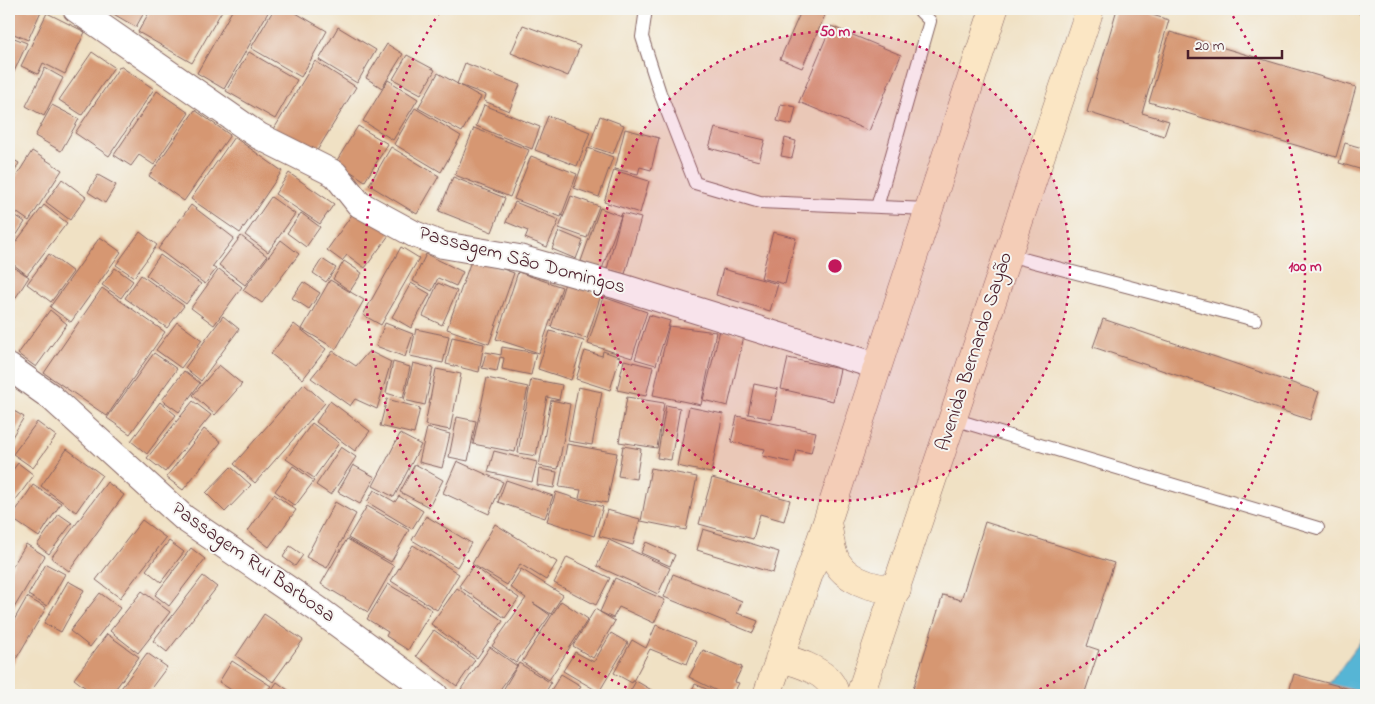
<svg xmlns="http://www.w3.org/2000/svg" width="1375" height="704" viewBox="0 0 1375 704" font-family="'Indie Flower',sans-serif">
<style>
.water{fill:#57b5d5;stroke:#506a80}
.building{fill:#d69772}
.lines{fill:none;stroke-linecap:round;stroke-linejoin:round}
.lane-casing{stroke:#846361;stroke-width:14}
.street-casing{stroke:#846361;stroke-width:28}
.secondary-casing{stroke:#846361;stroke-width:29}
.lane{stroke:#fff;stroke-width:12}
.street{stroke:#fff;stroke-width:26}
.secondary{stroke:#fbe6c4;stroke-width:28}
.ring{fill:none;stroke:#c2185b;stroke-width:2.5;stroke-dasharray:2.5 5}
.labels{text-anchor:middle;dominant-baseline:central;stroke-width:4;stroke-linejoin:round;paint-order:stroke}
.street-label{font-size:20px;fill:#4a1f2b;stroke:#f6f6f2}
.centre{fill:#c2185b;stroke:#f6f6f2;stroke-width:2.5}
.ring-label{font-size:15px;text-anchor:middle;font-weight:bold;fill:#c2185b;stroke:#f6f6f2;stroke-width:4;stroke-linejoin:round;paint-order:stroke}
</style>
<rect width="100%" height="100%" fill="#f6f6f2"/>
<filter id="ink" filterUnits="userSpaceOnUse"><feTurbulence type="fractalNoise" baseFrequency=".02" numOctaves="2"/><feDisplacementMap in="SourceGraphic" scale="10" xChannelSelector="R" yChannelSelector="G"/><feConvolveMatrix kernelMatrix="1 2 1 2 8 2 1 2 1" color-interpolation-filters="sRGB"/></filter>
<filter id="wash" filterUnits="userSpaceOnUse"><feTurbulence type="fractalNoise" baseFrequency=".0096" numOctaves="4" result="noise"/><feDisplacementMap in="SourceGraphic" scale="20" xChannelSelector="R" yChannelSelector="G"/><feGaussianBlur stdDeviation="1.12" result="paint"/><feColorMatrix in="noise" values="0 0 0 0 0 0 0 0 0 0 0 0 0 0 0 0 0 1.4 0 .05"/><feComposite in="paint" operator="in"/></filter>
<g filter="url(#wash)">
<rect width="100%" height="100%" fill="#f0e1c4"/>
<path class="water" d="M1366 634V695H1321Z"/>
<g id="blocks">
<path class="building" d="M10 9H42L28 40 9 32Z
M105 9H146L136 27Z
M151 9H223L192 63 138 32Z
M233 9H270L224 89 197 73Z
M274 9H289L327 31 301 77 251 48Z
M802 9H812L825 15 802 68 780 59Z
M1117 9H1132L1169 20 1142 113 1169 121 1164 136 1087 112Z
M47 13 85 32 65 74 43 63 38 74 21 66Z
M523 25 580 46 568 76 511 53Z
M831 26 901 55 869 131 799 102Z
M338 27 376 50 357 83 319 60Z
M1170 32 1356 87 1336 157 1149 102Z
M9 36 27 43 13 74 9 72Z
M387 44 403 54 382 88 366 78Z
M92 52 114 67 82 115 59 100Z
M249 52 297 80 275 119 226 91Z
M407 55 435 70 421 94 393 79Z
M315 61 356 87 315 154 274 129Z
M465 63 520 85 509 111 484 101 486 95 457 84Z
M120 66 154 89 109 156 75 133Z
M45 68 63 78 44 116 26 106Z
M438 73 481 97 462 132 418 108Z
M388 80 418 99 393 140 363 121Z
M157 91 189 113 154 165 139 155 131 166 114 155Z
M781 104 796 107 792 125 777 121Z
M52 105 79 119 61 151 35 136Z
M484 105 540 127 532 149 476 126Z
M415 108 461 136 441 172 394 144Z
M195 110 230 135 184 201 149 176Z
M548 116 590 132 577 166 535 150Z
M600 116 624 125 613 154 589 146Z
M358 126 388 144 365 181 336 162Z
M474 128 529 150 510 197 455 175Z
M715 128 765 140 759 161 709 148Z
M625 129 659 138 651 170 640 167 638 174 615 169Z
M234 137 282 171 240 233 191 199Z
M785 138 796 141 792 158 781 156Z
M1345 143 1366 149V171L1339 163Z
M391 147 439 176 417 214 369 185Z
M588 148 613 157 599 197 574 188Z
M32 151 62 170 29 221 9 207V188Z
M531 156 577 174 561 217 514 199Z
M9 157 19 163 10 181 9 180Z
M614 170 649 181 640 213 604 202Z
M289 173 334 204 320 224 275 194Z
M98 175 116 185 105 203 88 192Z
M453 177 505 198 492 232 439 211Z
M62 179 86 197 70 220 46 202Z
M571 196 599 206 587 238 559 228Z
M271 197 295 214 268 252 245 235Z
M515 202 559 220 547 247 525 238 528 231 506 222Z
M44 205 67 223 27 275 9 261V251Z
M191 205 234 238 212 267 216 269 205 284 158 249Z
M358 206 392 231 365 268 347 255 342 261 327 250Z
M600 208 621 216 602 269 581 261Z
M9 211 25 222 9 247Z
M301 213 320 227 306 247 287 233Z
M622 213 641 218 625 274 607 269Z
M559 231 583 241 576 259 552 249Z
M140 232 157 245 134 277 116 265Z
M773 232 796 238 785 284 761 278Z
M241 236 267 256 245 285 219 265Z
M100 237 121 252 71 322 50 307Z
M281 240 299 254 262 303 243 290Z
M401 247 419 258 381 325 363 315Z
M49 254 73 272 51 302 27 284Z
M426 254 463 272 456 286 438 278 432 291 413 281Z
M160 255 201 284 186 304 146 275Z
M472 258 514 273 489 344 447 329Z
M322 259 336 268 326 282 313 273Z
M344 261 362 273 350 291 333 279Z
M9 264 29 277 9 308Z
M115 268 133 281 121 298 102 285Z
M219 269 242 287 214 325 191 308Z
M723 269 778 284 770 311 716 295Z
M518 272 562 287 539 353 496 339Z
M141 275 184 306 167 328 125 298Z
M330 280 364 300 336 349 302 329Z
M303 282 320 293 309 309 292 298Z
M411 283 430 294 411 328 392 317Z
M438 283 457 291 442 325 423 316Z
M565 283 601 295 587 339 551 327Z
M102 288 165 332 107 416 44 373Z
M603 297 647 312 632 358 588 344Z
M50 310 67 324 36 367 18 354Z
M649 315 670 321 656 365 635 359Z
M223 316 239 329 201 381 185 368Z
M1103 319 1319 392 1310 420 1093 347Z
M177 322 202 340 181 368 156 350Z
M385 323 413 334 405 357 376 346Z
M294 324 326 349 303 379 271 354Z
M669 326 716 332 701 405 653 395Z
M416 329 449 336 443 363 410 356Z
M720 330 744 336 728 406 703 400Z
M550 331 584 341 571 380 538 369Z
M452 337 484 344 479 372 446 364Z
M502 347 536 353 531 375 502 369 504 358 500 357 497 371 482 368 486 352 501 355Z
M333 351 356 366 369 351 391 362 377 409 355 399 350 406 311 378Z
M585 351 602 356 603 351 620 357 610 390 576 379Z
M154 353 177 369 130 434 107 418Z
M788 358 840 369 833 401 781 389Z
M624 360 653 367 646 396 617 390Z
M393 362 410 367 403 398 386 393Z
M413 363 433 368 425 405 404 400Z
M219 365 242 384 215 415 193 395Z
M436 369 461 374 450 430 425 425Z
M184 371 200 383 179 412 162 400Z
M487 378 528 387 515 452 473 444Z
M531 379 562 385 559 400 547 397 536 456 518 453Z
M304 384 325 403 255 483 234 464Z
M754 384 778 389 772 419 748 414Z
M578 387 602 392 592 445 568 441Z
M627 397 664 403 657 448 619 442Z
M387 399 420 408 414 434 380 426Z
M551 400 570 404 558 469 539 466Z
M193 401 211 415 165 472 147 458Z
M330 401 370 431 355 451 316 422Z
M160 402 176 415 147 454 131 441Z
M666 405 680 408 671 460 657 458Z
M689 407 723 414 711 473 677 466Z
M9 408 24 417 9 442Z
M737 416 816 432 811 453 797 450 794 463 763 456 765 449 731 442Z
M457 417 476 421 468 461 449 457Z
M37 422 56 436 33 468 13 454Z
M312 423 339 443 314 478 286 459Z
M427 428 450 434 442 468 419 462Z
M204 429 221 442 183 490 166 477Z
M400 434 421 445 394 497 373 486Z
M567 444 617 453 607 503 579 498 581 490 559 487Z
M623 446 641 449 636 479 618 476Z
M341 447 356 457 331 495 316 485Z
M67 449 102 475 76 512 41 486Z
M494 451 537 462 532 482 488 472Z
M457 461 503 482 489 514 443 493Z
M18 463 34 475 9 509V475Z
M415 464 443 480 429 507 400 492Z
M353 465 375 477 360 504 338 492Z
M293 466 314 481 295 506 275 491Z
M231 467 251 485 225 512 206 493Z
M651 468 697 477 686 530 641 521Z
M539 469 557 472 554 488 537 485Z
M712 478 790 500 784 521 760 514 753 539 699 524Z
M506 480 553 496 545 518 498 502Z
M107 482 124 495 69 571 51 558Z
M33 485 61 503 39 537 11 518Z
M374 490 395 502 399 496 423 511 412 529 367 502Z
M556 492 603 507 594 536 547 521Z
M274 494 296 510 269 547 248 531Z
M335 502 356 514 327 568 306 557Z
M367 506 409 530 391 562 348 538Z
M607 510 640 519 633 545 599 536Z
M59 514 72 523 49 554 37 545Z
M426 516 471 543 457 567 412 540Z
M142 520 166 538 120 598 96 580Z
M985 522 1114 563 1087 646 1099 650 1084 695H933L913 689 943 595 961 600Z
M495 524 557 562 546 580 520 564 507 585 472 564Z
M703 529 779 552 773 573 697 550Z
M347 539 394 566 368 612 321 584Z
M609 540 670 568 658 594 597 566Z
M169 541 184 552 161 582 146 570Z
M646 542 675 555 670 566 641 553Z
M26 544 45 556 11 613 9 611V572Z
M413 545 459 574 437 610 391 581Z
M290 546 303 555 295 566 283 557Z
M191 548 205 559 169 606 155 595Z
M567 557 610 578 596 605 554 583Z
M46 564 65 574 47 606 28 595Z
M473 566 519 598 505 618 459 586Z
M521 569 563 595 551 614 533 603 550 615 516 663 492 646 526 598 510 587Z
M673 574 742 601 737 613 758 621 753 633 664 597Z
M203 576 217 587 167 652 153 641Z
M615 578 665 600 654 623 619 607 613 618 600 612Z
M68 581 84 590 61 632 44 623Z
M388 584 432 610 408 650 386 636 388 632 367 619Z
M457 588 503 621 477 658 431 624Z
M142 591 170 612 138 653 110 631Z
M100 593 120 608 90 647 70 631Z
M27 597 46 608 9 671V629Z
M561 601 588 619 549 680 522 662Z
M595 609 615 621 593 658 573 646Z
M264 614 303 640 273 682 236 656Z
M656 625 696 642 687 664 650 649 632 683 614 673 632 640 646 648Z
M434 630 475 660 457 686 416 656Z
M611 633 628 643 599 692 563 671 575 652 594 662Z
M107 634 139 657 111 695H95L74 679Z
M490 647 517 666 496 695H470L461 689Z
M703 650 742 667 735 682 739 683 733 695H725L689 677Z
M147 653 167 667 146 695H116Z
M232 661 271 686 264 695H239L219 682Z
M519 663 551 683 544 695H500Z
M561 674 581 686 575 695H548Z
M1294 674 1361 692 1360 695H1288Z
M636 681 655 692 653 695H628Z
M277 682 295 695H268Z
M695 684 720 695H680L683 690 690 693Z"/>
</g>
</g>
<g filter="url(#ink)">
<use href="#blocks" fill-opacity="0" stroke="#846361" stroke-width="1"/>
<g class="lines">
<defs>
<path id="lane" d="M646 9 642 37 660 93 695 183 760 202 928 209
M1364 9 1366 10
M877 207 930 21 918 9
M1008 255 1255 320
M953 419 1318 528"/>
<path id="street" d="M76 9 259 136 335 174 359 204 414 234 443 245 519 258 618 286 877 366
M9 367 51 397 184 518 319 610 435 695"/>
<path id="secondary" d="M827 522C829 532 830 543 833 553 840 579 872 589 897 589
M779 659C797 661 833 673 835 695
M767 695 827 522 994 9
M860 695 1090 9"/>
</defs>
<use href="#lane" class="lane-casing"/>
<use href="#street" class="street-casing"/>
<use href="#secondary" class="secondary-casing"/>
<use href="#lane" class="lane"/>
<use href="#street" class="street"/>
<use href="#secondary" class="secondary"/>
</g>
</g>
<circle cx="835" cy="266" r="235" fill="#c2185b" fill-opacity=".12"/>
<g class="ring">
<circle cx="835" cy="266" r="235"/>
<path d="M640 694A470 470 0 0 1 441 10M1229 10A470 470 0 0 1 1030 694"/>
</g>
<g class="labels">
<g class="street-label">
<text transform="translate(522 261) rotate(15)">Passagem São Domingos</text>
<text transform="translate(975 352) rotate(-72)">Avenida Bernardo Sayão</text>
<text transform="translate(253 563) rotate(35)">Passagem Rui Barbosa</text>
</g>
</g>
<circle cx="835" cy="266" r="8" class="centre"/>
<g class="ring-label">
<text x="835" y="36">50 m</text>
<text x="1305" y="271">100 m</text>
</g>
<rect width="1375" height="704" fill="none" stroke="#f6f6f2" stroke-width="30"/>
<path d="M1188 50v8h94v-8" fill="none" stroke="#4a1f2b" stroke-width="2.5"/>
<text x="1195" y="50" font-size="15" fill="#4a1f2b" stroke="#f6f6f2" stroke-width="4" paint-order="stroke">20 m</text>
</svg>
